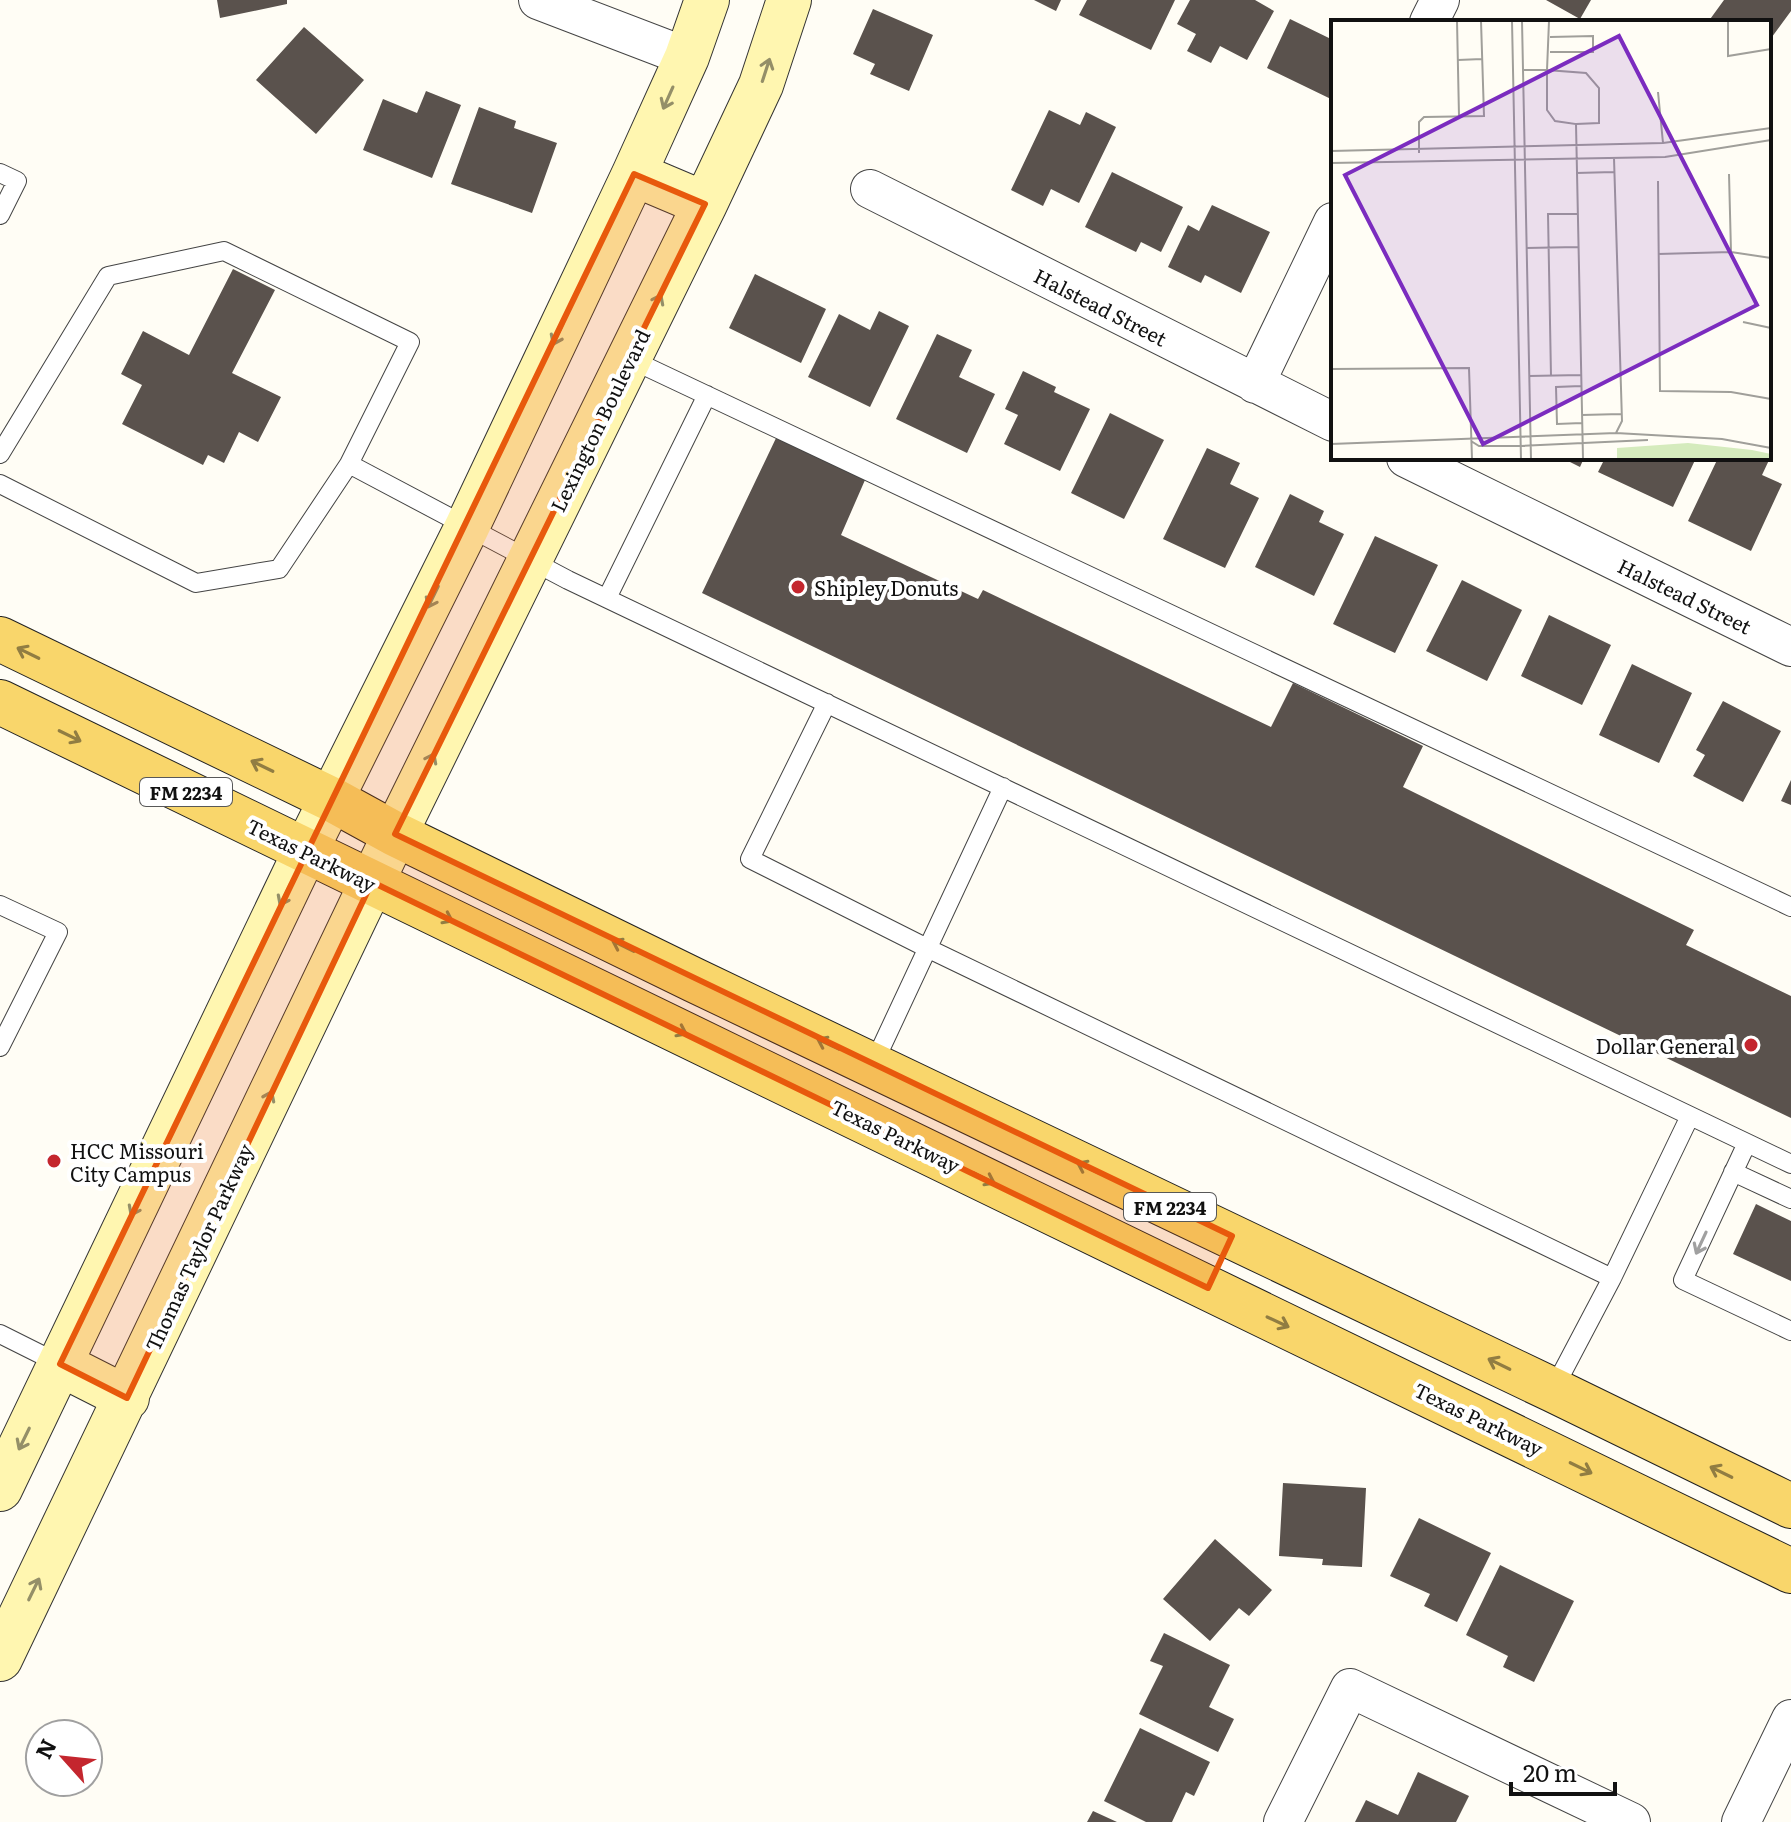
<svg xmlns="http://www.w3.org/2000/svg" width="1791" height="1822" viewBox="0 0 1791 1822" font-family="Literata,serif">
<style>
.building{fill:#5a524d}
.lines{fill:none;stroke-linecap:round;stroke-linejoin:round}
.lane-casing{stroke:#444;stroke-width:20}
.street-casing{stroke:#444;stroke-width:40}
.secondary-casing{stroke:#333;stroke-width:46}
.primary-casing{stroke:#222;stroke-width:46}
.lane{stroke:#fff;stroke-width:18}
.street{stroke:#fff;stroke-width:38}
.secondary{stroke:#fff6b0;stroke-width:44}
.primary{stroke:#f9d66b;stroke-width:44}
.oneway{stroke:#948f68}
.oneway2{stroke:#917d42}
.oneway3{stroke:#a0a0a0}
.marked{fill:#e8590c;fill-opacity:0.2;stroke:#e8590c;stroke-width:6;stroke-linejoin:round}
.poi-dot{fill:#c4262e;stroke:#fff;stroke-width:3}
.labels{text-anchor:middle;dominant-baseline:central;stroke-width:8;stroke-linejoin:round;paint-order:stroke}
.shield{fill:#fff;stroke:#585858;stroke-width:2}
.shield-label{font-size:18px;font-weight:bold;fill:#111}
.street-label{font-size:20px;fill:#111;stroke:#fff}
.poi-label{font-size:20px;fill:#111;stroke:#fff;text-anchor:start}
.inset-road{fill:none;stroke:#a09f9a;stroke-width:2}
.view{fill:#7b2cbf;fill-opacity:0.15;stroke:#7b2cbf;stroke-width:4}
.inset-edge{fill:none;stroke:#111;stroke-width:4}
</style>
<rect width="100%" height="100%" fill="#fffdf5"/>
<path class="building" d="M217 0H287V4L220 18Z
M1034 0H1061L1056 11Z
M1087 0H1175L1151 50 1079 15Z
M1190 0H1255L1274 11 1247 60 1220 46 1211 63 1187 51 1196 34 1177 24Z
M1546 0H1591L1580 19Z
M1724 0H1791V11L1769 41V22H1708Z
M873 9 933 35 909 91 870 74 875 64 853 54Z
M1290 19 1333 40V100L1267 68Z
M304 27 364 80 316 134 256 80Z
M426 91 461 105 432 178 363 150 383 99 417 113Z
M479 107 516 121 514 128 557 143 532 213 451 184Z
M1049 110 1080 125 1086 112 1116 127 1079 203 1051 189 1043 206 1011 190Z
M1112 172 1183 207 1161 252 1141 242 1136 252 1085 227Z
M1212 205 1270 232 1241 293 1205 275 1201 283 1168 267 1188 225 1199 231Z
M233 269 275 290 232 373 281 397 258 442 239 432 224 463 208 455 203 465 122 424 142 385 121 374 143 331 189 355Z
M755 274 826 309 801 363 729 328Z
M879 311 909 326 870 407 808 377 839 314 870 330Z
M937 334 972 350 959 377 995 394 967 453 896 419Z
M1023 371 1056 387 1054 392 1090 409 1060 471 1004 444 1018 415 1005 409Z
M1110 413 1164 440 1124 519 1071 493Z
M777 436 865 480 841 535 978 599 983 590 1271 727 1293 683 1423 746 1403 787 1694 930 1686 945 1791 996V1118L702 593Z
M1207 448 1240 463 1230 484 1259 498 1225 568 1163 539Z
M1562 458H1584L1580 467Z
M1605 458H1696L1673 507 1598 472Z
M1718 458H1770L1762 475 1782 484 1751 551 1688 521Z
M1290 494 1324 511 1319 522 1344 534 1314 596 1255 567Z
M1375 536 1438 565 1395 653 1333 624Z
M1462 580 1522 610 1487 681 1426 651Z
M1549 615 1611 645 1582 705 1521 676Z
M1632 664 1692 693 1659 763 1599 735Z
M1723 701 1781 731 1743 802 1693 776 1705 755 1696 750Z
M1791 780V805L1781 801Z
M1756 1204 1791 1221V1281L1733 1254Z
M1283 1483 1366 1488 1362 1567 1322 1565 1323 1559 1279 1556Z
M1419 1518 1491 1553 1457 1622 1424 1606 1430 1594 1390 1576Z
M1215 1539 1272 1590 1249 1616 1239 1608 1210 1641 1163 1599Z
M1500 1565 1574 1601 1534 1682 1503 1667 1508 1656 1466 1635Z
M1164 1633 1230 1665 1209 1707 1234 1719 1218 1752 1139 1714 1163 1666 1150 1661Z
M1140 1728 1210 1762 1194 1796 1186 1792 1172 1822H1146L1104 1801Z
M1418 1772 1469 1796 1456 1822H1355L1366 1800 1398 1815Z
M1093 1811 1117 1822H1087Z"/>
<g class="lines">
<defs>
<path id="lane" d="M0 173 17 181 0 215
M630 359 1791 907
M0 454 108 276 224 251 410 342 349 464
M0 484 196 583 279 569 349 464 568 580 1791 1164
M607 598 707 395
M827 703 750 859 927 948 1612 1278
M0 905 58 932 0 1047
M873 1065 1003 787
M1747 1143 1683 1280 1791 1331
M1733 1172 1791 1199
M0 1334 60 1364
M1553 1390 1612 1278 1690 1116"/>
<path id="street" d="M538 0 687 57
M1429 22 1440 0
M870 189 1333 422
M1255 384 1333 222
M1406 458 1791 647
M1283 1822 1350 1688 1631 1822
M1741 1822 1791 1719"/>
<path id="secondary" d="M634 174 705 204
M60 1364 127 1398
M0 1489 306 850 467 527 634 174 687 57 707 0
M0 1659 395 834 705 204 761 85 789 0"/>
<path id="primary" d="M0 639 333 800 395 834 694 980 1553 1390 1791 1506
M0 702 1791 1571"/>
</defs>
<use href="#lane" class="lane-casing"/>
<use href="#street" class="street-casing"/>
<use href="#secondary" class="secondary-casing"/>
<use href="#primary" class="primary-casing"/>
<use href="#lane" class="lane"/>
<use href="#street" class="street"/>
<use href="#secondary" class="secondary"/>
<use href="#primary" class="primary"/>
</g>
<defs><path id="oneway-shaft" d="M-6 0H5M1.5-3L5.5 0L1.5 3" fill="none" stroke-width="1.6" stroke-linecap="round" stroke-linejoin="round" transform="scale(2)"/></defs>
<g class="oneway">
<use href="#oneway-shaft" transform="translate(766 70) rotate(-72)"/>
<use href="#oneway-shaft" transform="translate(668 98) rotate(114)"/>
<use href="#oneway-shaft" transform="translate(656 305) rotate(-64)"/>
<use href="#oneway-shaft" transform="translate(558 334) rotate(115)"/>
<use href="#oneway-shaft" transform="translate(433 597) rotate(116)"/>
<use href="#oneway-shaft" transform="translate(429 764) rotate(-64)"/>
<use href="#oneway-shaft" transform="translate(285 895) rotate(116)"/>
<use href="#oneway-shaft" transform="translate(267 1102) rotate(-65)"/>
<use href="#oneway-shaft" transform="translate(136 1205) rotate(116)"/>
<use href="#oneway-shaft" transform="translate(24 1439) rotate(116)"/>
<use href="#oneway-shaft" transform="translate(34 1589) rotate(-64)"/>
</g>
<g class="oneway2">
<use href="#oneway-shaft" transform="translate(28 653) rotate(-154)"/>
<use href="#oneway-shaft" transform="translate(70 736) rotate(26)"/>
<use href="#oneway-shaft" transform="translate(262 766) rotate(-154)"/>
<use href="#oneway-shaft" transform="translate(442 916) rotate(26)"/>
<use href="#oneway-shaft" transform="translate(623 946) rotate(-154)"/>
<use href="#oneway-shaft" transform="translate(676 1029) rotate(26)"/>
<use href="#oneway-shaft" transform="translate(828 1044) rotate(-155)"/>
<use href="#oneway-shaft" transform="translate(1088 1168) rotate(-155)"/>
<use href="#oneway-shaft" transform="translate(984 1178) rotate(26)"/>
<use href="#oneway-shaft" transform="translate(1278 1322) rotate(25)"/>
<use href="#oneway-shaft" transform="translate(1499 1364) rotate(-154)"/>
<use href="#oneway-shaft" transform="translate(1581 1468) rotate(26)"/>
<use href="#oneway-shaft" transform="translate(1721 1472) rotate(-154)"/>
</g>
<use class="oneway3" href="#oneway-shaft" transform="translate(1701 1243) rotate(115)"/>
<path class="marked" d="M634 174 705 204 395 834 1232 1236 1208 1288 372 882 127 1398 60 1364Z"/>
<g class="poi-dot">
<circle cx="798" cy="587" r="8"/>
<circle cx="1751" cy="1045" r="8"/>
<circle cx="54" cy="1161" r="8"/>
</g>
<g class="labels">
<g class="shield">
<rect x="140" y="778" width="92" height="28" rx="6"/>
<rect x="1124" y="1193" width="92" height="28" rx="6"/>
</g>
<g class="shield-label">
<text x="186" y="792">FM 2234</text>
<text x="1170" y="1207">FM 2234</text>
</g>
<g class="street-label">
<text transform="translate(1101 306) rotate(27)">Halstead Street</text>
<text transform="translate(599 420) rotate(-64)">Lexington Boulevard</text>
<text transform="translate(1685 595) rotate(26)">Halstead Street</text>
<text transform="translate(312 854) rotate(26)">Texas Parkway</text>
<text transform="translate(896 1135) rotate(26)">Texas Parkway</text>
<text transform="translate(198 1247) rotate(-65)">Thomas Taylor Parkway</text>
<text transform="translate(1479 1418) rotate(26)">Texas Parkway</text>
</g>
<g class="poi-label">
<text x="814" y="587">Shipley Donuts</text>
<text x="1735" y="1045" text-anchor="end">Dollar General</text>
<text x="70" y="1150">HCC Missouri<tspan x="70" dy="23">City Campus</tspan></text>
</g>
</g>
<g transform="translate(1331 20)">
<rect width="440" height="440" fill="#fffdf5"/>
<path d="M357 423 421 430 440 434V439H286V428Z" fill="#d5ebbd"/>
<path class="inset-road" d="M126 1 128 96M181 1 190 439M191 1 200 439M218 1 216 50 255 53 268 68V103L245 104M397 1V36L440 29M219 17 262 16V32H219M127 40 151 39M192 50H216V90L224 101 245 104 252 439M327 72 332 123M0 131 332 123 440 108M88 133V102L93 97 153 96 150 1M283 138 291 401 285 413M0 143 334 137 440 120M245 153 283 152M398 154 400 232M327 161 329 371 400 372 440 379M195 228 247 227M327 234 400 232 440 238M412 302 440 308M0 349 138 348 141 439M198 356 250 355M220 356 217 194H246M250 366 225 367 226 404 251 403M251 395 290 394M140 421 148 426H190L317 420M0 424 285 413 391 419 440 428"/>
<path class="view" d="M288 16 426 285 152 424 14 155Z"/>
<rect width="440" height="440" class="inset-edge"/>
</g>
<g transform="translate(64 1758) rotate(297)"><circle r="38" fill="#ffffff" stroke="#a0a0a0" stroke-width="2"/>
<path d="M0-6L14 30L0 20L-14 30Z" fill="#c4262e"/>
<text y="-12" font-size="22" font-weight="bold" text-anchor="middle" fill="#111111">N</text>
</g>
<path d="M1511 1782v12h104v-12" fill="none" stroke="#111111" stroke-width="4"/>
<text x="1523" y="1782" font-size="24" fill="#111111" stroke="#ffffff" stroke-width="6" paint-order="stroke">20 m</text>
</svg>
